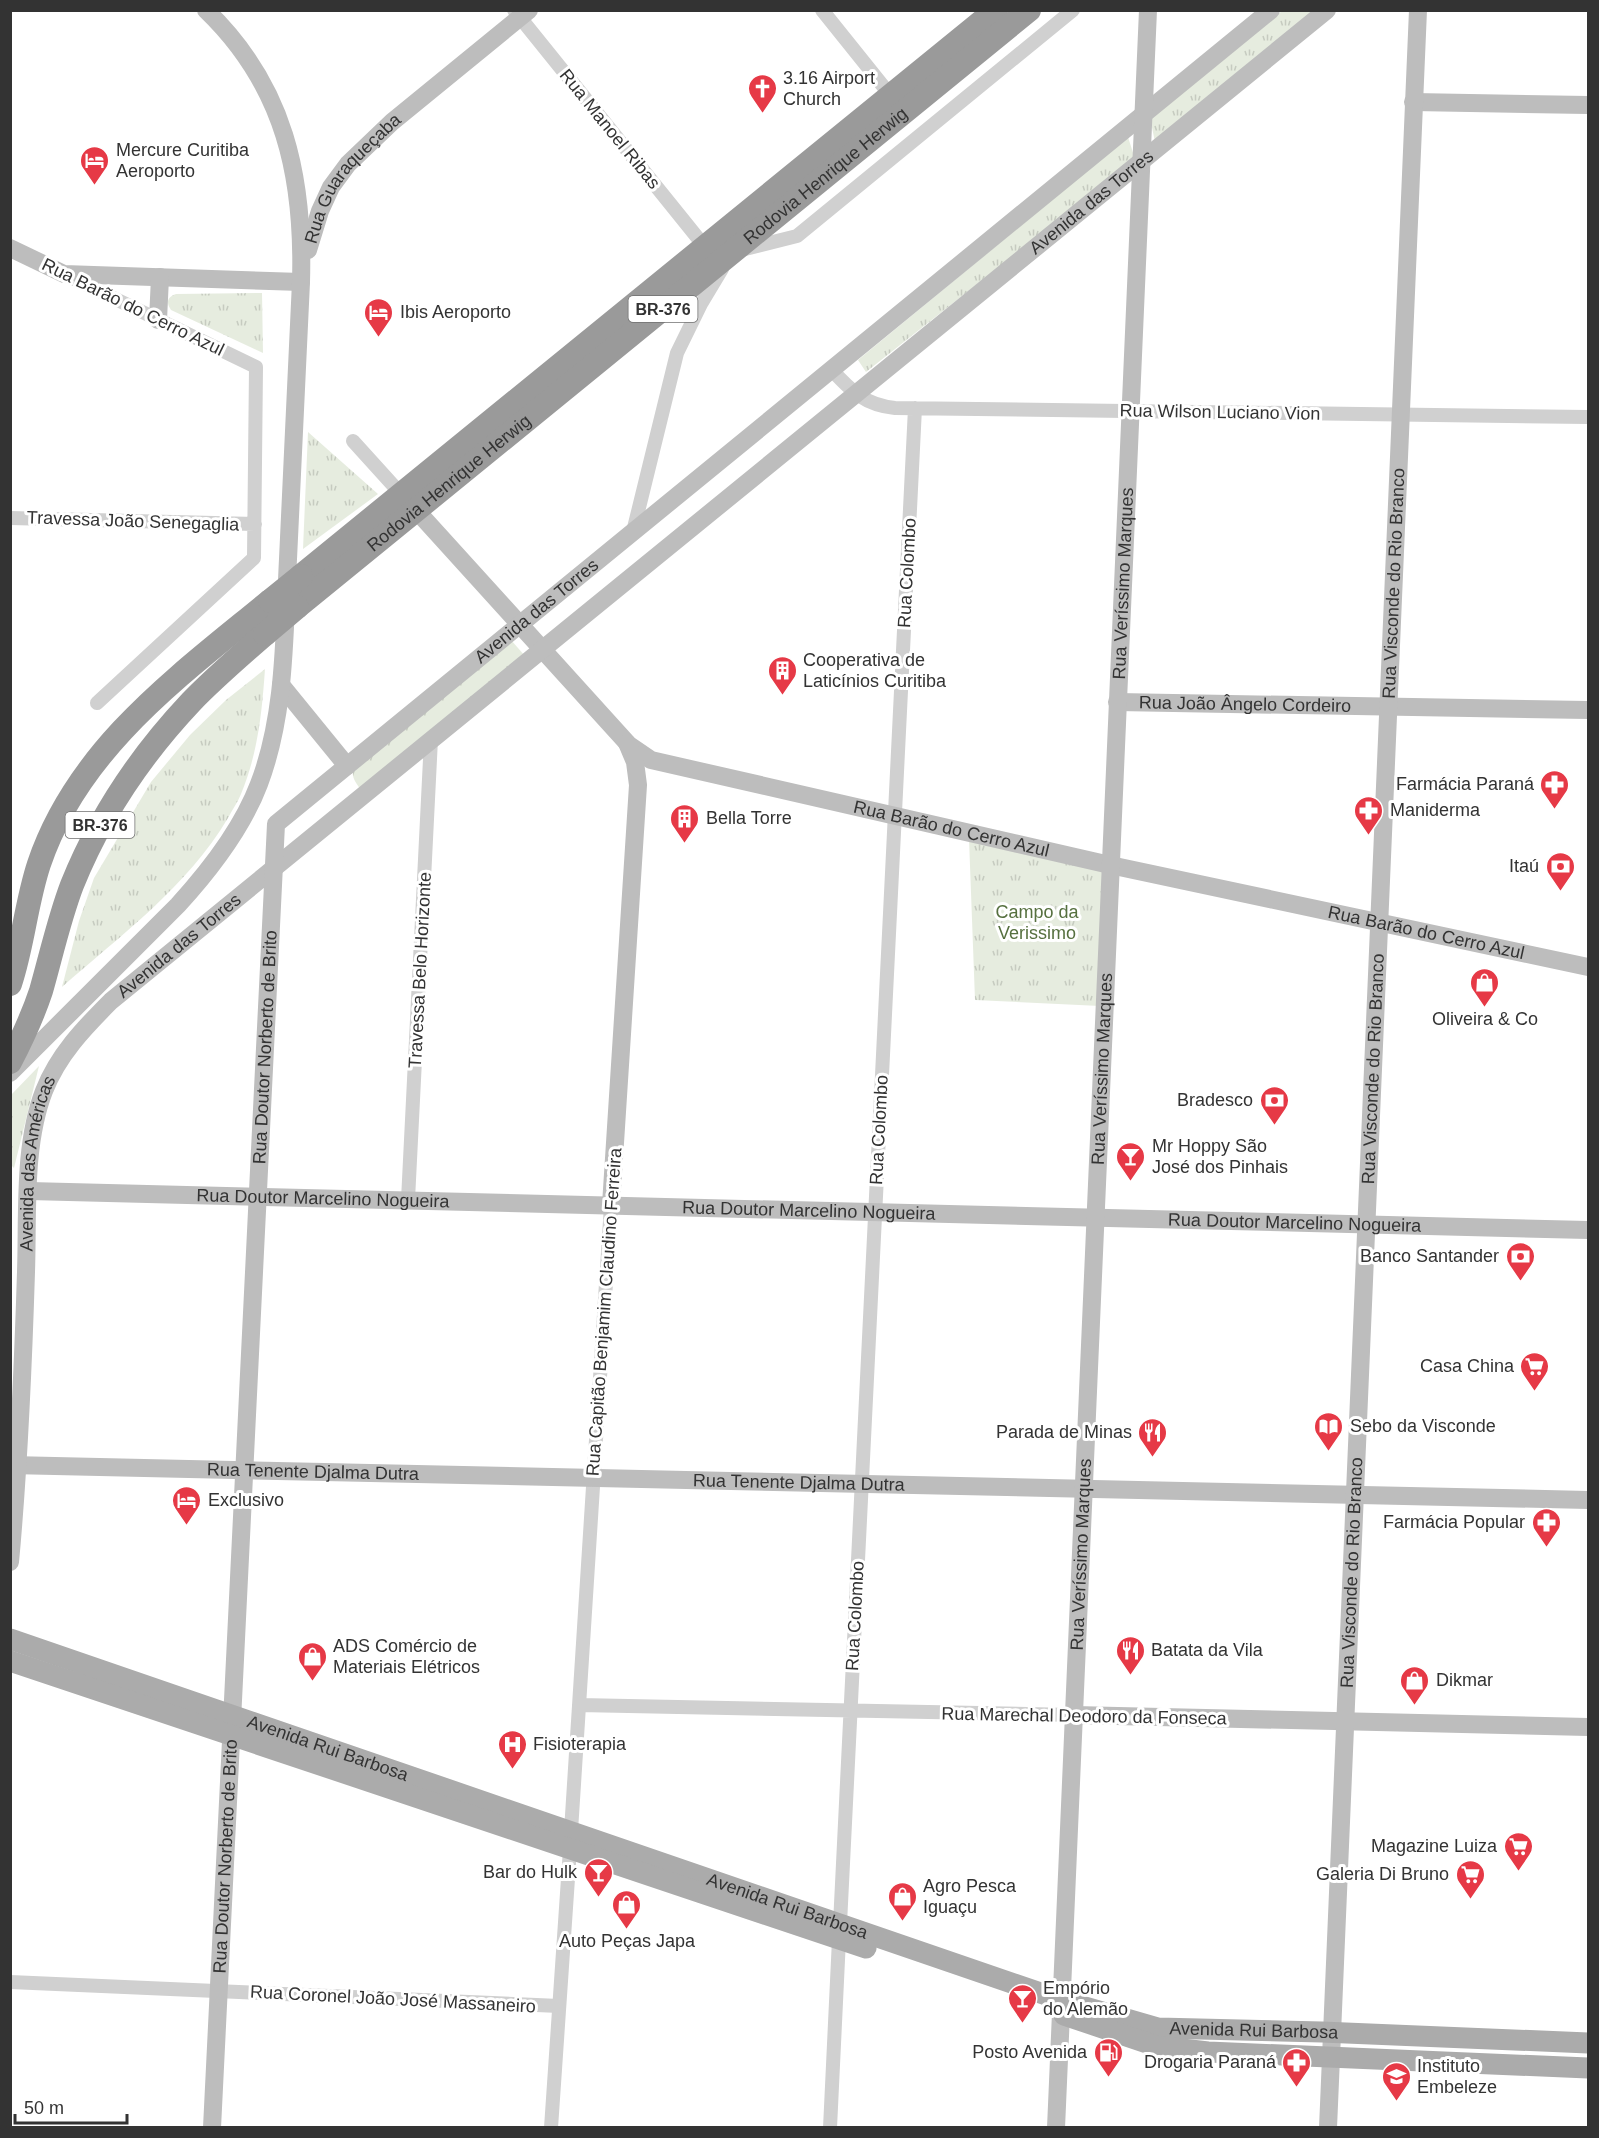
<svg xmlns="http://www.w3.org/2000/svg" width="1599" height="2138" viewBox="0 0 1599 2138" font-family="Helvetica,sans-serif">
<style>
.grass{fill:url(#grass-tufts)}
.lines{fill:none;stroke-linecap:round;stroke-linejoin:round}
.street{stroke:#d0d0d0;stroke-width:14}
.secondary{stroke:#bdbdbd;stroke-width:18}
.primary{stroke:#ababab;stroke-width:21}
.highway{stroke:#9a9a9a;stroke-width:24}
.highway-bridge{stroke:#9a9a9a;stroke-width:24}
.labels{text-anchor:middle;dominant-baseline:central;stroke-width:6;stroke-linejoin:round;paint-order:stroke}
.shield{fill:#fff;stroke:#707070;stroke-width:1.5}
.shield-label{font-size:16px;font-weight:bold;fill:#333}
.poi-label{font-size:18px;fill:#333;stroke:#fff;text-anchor:start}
.street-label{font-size:18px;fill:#333;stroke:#fff}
.park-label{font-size:18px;fill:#56703f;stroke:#fff}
</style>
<defs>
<pattern id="grass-tufts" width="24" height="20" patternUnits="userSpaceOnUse" patternTransform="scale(1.5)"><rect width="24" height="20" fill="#e6ecdf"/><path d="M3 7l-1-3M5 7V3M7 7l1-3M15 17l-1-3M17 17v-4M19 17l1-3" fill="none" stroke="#c6cbc0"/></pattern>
</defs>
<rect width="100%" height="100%" fill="#fff"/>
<path class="grass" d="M1282 11H1317L1155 142 1150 118Z
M1128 137 1135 159 866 372 858 360Z
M262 293 263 353 171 310C166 303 167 297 176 294Z
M308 432 378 494 303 549Z
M511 640 525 656 361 790C357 784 352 779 353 772Z
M265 669C262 712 258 753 241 794 238 802 232 810 228 818 187 887 121 935 62 987L79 921 94 878 151 782 190 735 226 700Z
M969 839 1104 869 1100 1006 975 1000Z
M39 1066 14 1168 10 1164 11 1095Z"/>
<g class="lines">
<path class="street" d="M514 10 705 247
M822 10 891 96
M741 250 797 236 1073 10
M68 276 256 367 254 558 97 703
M831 369C851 391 865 405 895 408L1588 417
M353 441 401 494
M10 518 255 524
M633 532 677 353 701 304 722 269
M408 1200 431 739
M579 1705 1074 1715
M571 1831 611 1205
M840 1924 915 408
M10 1982 559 2006
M551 2128 570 1849
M830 2128 839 1939"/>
<g class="secondary">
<path d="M1413 102 1588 105"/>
<path d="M10 248 64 274 301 282"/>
<path id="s1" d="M308 250 320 211 331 187 348 164 392 122 529 10"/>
<path d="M158 320 160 277"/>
<path id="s2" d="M416 510 629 745 651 760 1110 865 1588 967"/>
<path d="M281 685 347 766"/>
<path id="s3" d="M1117 702 1588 710"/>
<path d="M10 1073 178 905C210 870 242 829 259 784 286 713 284 634 288 559 292 467 297 374 301 282 304 177 285 86 206 10"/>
<path id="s4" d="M29 1191 1588 1230"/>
<path d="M611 1205 638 785 635 762 627 743"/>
<path id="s5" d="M10 1465 1588 1500"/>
<path id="s6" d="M10 1562C19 1465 23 1369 26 1272 28 1214 23 1145 44 1091 58 1055 84 1028 111 1001L1327 10"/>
<path d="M1074 1715 1588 1727"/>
<path id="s7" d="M212 2128 276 824 1271 10"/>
<path id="s8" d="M1056 2128 1148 10"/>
<path id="s9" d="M1328 2128 1418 10"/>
</g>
<g class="primary">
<path id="s10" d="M10 1639 1061 2000 1158 2028 1322 2032 1588 2043"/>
<path d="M10 1661 866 1948"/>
<path d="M1064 2015 1156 2046 1208 2052 1588 2068"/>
</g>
<g class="highway">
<path d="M301 576 996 10"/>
<path id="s11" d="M297 607 1029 10"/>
<path d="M10 984C23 945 26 903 39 864 78 748 179 676 270 601"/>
<path d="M10 1062C22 1039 33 1015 41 991 51 956 59 919 72 885 99 818 141 755 191 702 214 678 240 656 265 634"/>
</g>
<path class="highway-bridge" d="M270 601 301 576
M265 634 297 607"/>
</g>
<defs>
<symbol id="church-pin" viewBox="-11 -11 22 30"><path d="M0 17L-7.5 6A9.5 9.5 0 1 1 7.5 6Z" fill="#e63946" stroke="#fff"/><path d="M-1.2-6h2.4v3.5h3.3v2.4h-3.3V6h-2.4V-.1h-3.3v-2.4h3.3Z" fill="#fff"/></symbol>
<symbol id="hotel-pin" viewBox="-11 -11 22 30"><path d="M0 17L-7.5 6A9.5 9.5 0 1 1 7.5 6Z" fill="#e63946" stroke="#fff"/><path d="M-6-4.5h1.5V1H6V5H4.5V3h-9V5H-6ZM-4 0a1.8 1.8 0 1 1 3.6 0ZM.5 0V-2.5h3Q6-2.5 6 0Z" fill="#fff"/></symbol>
<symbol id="building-pin" viewBox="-11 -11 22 30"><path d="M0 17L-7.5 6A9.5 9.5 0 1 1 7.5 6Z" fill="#e63946" stroke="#fff"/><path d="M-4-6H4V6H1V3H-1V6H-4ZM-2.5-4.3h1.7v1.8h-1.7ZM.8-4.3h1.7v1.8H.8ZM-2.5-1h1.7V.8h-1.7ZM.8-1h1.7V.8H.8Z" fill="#fff"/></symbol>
<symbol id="pharmacy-pin" viewBox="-11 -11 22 30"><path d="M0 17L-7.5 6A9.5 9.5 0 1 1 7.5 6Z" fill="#e63946" stroke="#fff"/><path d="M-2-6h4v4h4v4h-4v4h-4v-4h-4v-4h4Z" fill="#fff"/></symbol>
<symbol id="bank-pin" viewBox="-11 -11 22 30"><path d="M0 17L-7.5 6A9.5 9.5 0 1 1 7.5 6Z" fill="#e63946" stroke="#fff"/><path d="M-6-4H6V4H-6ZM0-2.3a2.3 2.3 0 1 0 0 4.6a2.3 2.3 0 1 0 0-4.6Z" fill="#fff"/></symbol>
<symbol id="shop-pin" viewBox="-11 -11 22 30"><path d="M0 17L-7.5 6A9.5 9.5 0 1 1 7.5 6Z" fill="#e63946" stroke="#fff"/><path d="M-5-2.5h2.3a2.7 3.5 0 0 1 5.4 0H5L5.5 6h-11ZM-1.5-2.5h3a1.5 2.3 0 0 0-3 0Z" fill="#fff"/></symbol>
<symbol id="bar-pin" viewBox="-11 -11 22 30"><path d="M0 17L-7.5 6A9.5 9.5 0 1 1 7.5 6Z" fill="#e63946" stroke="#fff"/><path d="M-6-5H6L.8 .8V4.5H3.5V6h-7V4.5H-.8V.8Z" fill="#fff"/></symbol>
<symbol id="supermarket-pin" viewBox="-11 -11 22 30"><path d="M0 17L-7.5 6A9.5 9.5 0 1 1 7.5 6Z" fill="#e63946" stroke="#fff"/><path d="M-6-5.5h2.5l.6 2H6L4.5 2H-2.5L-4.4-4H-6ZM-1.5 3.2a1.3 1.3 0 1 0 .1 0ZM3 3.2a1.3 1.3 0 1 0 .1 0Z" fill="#fff"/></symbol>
<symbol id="library-pin" viewBox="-11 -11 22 30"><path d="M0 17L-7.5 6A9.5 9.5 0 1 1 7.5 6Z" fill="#e63946" stroke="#fff"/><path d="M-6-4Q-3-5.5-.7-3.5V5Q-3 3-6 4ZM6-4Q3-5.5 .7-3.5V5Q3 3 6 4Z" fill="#fff"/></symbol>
<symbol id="restaurant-pin" viewBox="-11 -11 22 30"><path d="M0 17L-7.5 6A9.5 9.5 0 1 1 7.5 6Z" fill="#e63946" stroke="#fff"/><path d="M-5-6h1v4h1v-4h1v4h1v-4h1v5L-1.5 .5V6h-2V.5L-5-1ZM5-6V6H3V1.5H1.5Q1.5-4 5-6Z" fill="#fff"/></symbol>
<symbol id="hospital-pin" viewBox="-11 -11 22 30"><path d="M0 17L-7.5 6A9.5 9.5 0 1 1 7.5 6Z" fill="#e63946" stroke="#fff"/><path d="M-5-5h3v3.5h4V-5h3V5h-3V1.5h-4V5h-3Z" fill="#fff"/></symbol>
<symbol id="fuel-pin" viewBox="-11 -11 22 30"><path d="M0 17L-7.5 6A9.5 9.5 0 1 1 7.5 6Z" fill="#e63946" stroke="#fff"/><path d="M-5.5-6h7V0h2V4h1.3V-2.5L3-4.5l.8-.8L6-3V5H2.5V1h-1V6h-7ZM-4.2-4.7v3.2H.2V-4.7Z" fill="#fff"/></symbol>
<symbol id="university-pin" viewBox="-11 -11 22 30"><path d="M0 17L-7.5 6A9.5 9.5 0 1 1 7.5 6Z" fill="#e63946" stroke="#fff"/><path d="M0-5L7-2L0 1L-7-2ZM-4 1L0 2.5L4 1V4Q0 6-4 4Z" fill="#fff"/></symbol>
</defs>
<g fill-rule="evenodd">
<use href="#church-pin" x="746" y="72" width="33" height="45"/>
<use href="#hotel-pin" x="78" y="144" width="33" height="45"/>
<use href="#hotel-pin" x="362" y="296" width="33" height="45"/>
<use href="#building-pin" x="766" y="654" width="33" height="45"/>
<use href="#pharmacy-pin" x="1538" y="768" width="33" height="45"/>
<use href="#pharmacy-pin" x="1352" y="794" width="33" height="45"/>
<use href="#building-pin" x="668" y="802" width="33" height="45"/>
<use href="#bank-pin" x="1544" y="850" width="33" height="45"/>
<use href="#shop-pin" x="1468" y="966" width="33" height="45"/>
<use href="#bank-pin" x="1258" y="1084" width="33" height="45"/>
<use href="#bar-pin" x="1114" y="1140" width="33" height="45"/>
<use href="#bank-pin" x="1504" y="1240" width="33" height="45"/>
<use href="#supermarket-pin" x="1518" y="1350" width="33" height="45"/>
<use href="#library-pin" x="1312" y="1410" width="33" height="45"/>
<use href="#restaurant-pin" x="1136" y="1416" width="33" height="45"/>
<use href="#hotel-pin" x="170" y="1484" width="33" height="45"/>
<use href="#pharmacy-pin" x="1530" y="1506" width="33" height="45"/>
<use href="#restaurant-pin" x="1114" y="1634" width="33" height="45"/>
<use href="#shop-pin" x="296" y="1640" width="33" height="45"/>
<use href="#shop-pin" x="1398" y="1664" width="33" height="45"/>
<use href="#hospital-pin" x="496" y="1728" width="33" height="45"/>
<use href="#supermarket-pin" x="1502" y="1830" width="33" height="45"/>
<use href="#bar-pin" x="582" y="1856" width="33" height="45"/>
<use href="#supermarket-pin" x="1454" y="1858" width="33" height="45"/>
<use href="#shop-pin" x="886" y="1880" width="33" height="45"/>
<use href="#shop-pin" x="610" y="1888" width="33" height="45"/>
<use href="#bar-pin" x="1006" y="1982" width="33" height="45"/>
<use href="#fuel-pin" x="1092" y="2036" width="33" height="45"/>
<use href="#pharmacy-pin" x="1280" y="2046" width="33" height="45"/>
<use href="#university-pin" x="1380" y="2060" width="33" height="45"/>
</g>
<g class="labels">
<g class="shield">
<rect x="628.5" y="296" width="69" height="26" rx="4.5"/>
<rect x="65.5" y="812" width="69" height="26" rx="4.5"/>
</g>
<g class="shield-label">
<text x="663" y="309">BR-376</text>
<text x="100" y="825">BR-376</text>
</g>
<g class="poi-label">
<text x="783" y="78">3.16 Airport<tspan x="783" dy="21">Church</tspan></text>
<text x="116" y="150">Mercure Curitiba<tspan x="116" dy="21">Aeroporto</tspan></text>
<text x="400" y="312">Ibis Aeroporto</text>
<text x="803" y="660">Cooperativa de<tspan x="803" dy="21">Laticínios Curitiba</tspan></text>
<text x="1534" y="784" text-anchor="end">Farmácia Paraná</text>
<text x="1390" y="810">Maniderma</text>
<text x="706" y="818">Bella Torre</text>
<text x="1539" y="866" text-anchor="end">Itaú</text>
<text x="1485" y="1019" text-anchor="middle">Oliveira &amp; Co</text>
<text x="1253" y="1100" text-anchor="end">Bradesco</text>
<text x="1152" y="1146">Mr Hoppy São<tspan x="1152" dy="21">José dos Pinhais</tspan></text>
<text x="1499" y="1256" text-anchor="end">Banco Santander</text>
<text x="1514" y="1366" text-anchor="end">Casa China</text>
<text x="1350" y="1426">Sebo da Visconde</text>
<text x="1132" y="1432" text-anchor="end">Parada de Minas</text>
<text x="208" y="1500">Exclusivo</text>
<text x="1525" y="1522" text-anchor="end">Farmácia Popular</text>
<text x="333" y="1646">ADS Comércio de<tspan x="333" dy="21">Materiais Elétricos</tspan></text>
<text x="1151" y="1650">Batata da Vila</text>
<text x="1436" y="1680">Dikmar</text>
<text x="533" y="1744">Fisioterapia</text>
<text x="1497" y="1846" text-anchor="end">Magazine Luiza</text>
<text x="577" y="1872" text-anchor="end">Bar do Hulk</text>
<text x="1449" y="1874" text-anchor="end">Galeria Di Bruno</text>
<text x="923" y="1886">Agro Pesca<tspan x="923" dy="21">Iguaçu</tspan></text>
<text x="627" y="1941" text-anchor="middle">Auto Peças Japa</text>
<text x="1043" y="1988">Empório<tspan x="1043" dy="21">do Alemão</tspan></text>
<text x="1087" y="2052" text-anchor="end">Posto Avenida</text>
<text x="1276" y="2062" text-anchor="end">Drogaria Paraná</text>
<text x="1417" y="2066">Instituto<tspan x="1417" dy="21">Embeleze</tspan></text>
</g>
<g class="street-label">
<text transform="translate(610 129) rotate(51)">Rua Manoel Ribas</text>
<text stroke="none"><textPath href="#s11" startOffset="682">Rodovia Henrique Herwig</textPath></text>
<text stroke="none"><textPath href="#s1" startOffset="86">Rua Guaraqueçaba</textPath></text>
<text stroke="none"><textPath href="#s6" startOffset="1851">Avenida das Torres</textPath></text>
<text transform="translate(133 307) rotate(26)">Rua Barão do Cerro Azul</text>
<text transform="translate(1220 412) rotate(1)">Rua Wilson Luciano Vion</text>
<text stroke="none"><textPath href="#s11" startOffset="196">Rodovia Henrique Herwig</textPath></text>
<text transform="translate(133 521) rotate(2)">Travessa João Senegaglia</text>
<text transform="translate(907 573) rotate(-87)">Rua Colombo</text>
<text stroke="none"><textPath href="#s8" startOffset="1546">Rua Veríssimo Marques</textPath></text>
<text stroke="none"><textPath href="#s9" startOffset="1546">Rua Visconde do Rio Branco</textPath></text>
<text stroke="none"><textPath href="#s7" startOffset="1642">Avenida das Torres</textPath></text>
<text stroke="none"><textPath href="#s3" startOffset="128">Rua João Ângelo Cordeiro</textPath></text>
<text stroke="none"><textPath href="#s2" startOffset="652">Rua Barão do Cerro Azul</textPath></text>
<text stroke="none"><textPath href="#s2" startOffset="1138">Rua Barão do Cerro Azul</textPath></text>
<text stroke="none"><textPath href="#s6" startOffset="674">Avenida das Torres</textPath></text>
<text transform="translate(420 970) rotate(-87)">Travessa Belo Horizonte</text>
<text stroke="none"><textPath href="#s7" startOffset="1082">Rua Doutor Norberto de Brito</textPath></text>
<text stroke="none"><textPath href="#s8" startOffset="1060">Rua Veríssimo Marques</textPath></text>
<text stroke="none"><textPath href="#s9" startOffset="1060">Rua Visconde do Rio Branco</textPath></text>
<text transform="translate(879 1130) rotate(-87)">Rua Colombo</text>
<text stroke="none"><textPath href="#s6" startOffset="400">Avenida das Américas</textPath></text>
<text stroke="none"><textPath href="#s4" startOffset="294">Rua Doutor Marcelino Nogueira</textPath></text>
<text stroke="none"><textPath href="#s4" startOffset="780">Rua Doutor Marcelino Nogueira</textPath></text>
<text stroke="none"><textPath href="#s4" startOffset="1266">Rua Doutor Marcelino Nogueira</textPath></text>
<text transform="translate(604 1312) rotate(-86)">Rua Capitão Benjamim Claudino Ferreira</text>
<text stroke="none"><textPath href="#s5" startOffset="303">Rua Tenente Djalma Dutra</textPath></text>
<text stroke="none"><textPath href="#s5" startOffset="789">Rua Tenente Djalma Dutra</textPath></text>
<text stroke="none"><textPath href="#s8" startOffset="574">Rua Veríssimo Marques</textPath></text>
<text stroke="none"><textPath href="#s9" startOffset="556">Rua Visconde do Rio Branco</textPath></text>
<text transform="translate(855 1616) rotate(-87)">Rua Colombo</text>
<text transform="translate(1084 1716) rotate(1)">Rua Marechal Deodoro da Fonseca</text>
<text stroke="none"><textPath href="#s10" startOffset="336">Avenida Rui Barbosa</textPath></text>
<text stroke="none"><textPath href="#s7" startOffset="272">Rua Doutor Norberto de Brito</textPath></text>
<text stroke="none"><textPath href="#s10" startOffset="822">Avenida Rui Barbosa</textPath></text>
<text transform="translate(393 1999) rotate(3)">Rua Coronel João José Massaneiro</text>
<text stroke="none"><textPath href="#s10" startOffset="1308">Avenida Rui Barbosa</textPath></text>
</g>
<g class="park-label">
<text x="1037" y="912">Campo da<tspan x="1037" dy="21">Verissimo</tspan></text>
</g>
</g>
<rect width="1599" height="2138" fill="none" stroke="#333333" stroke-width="24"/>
<path d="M15 2114v9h112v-9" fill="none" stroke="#333333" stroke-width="3"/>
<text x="24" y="2114" font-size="18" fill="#333333" stroke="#ffffff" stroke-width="4.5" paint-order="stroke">50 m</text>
</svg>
